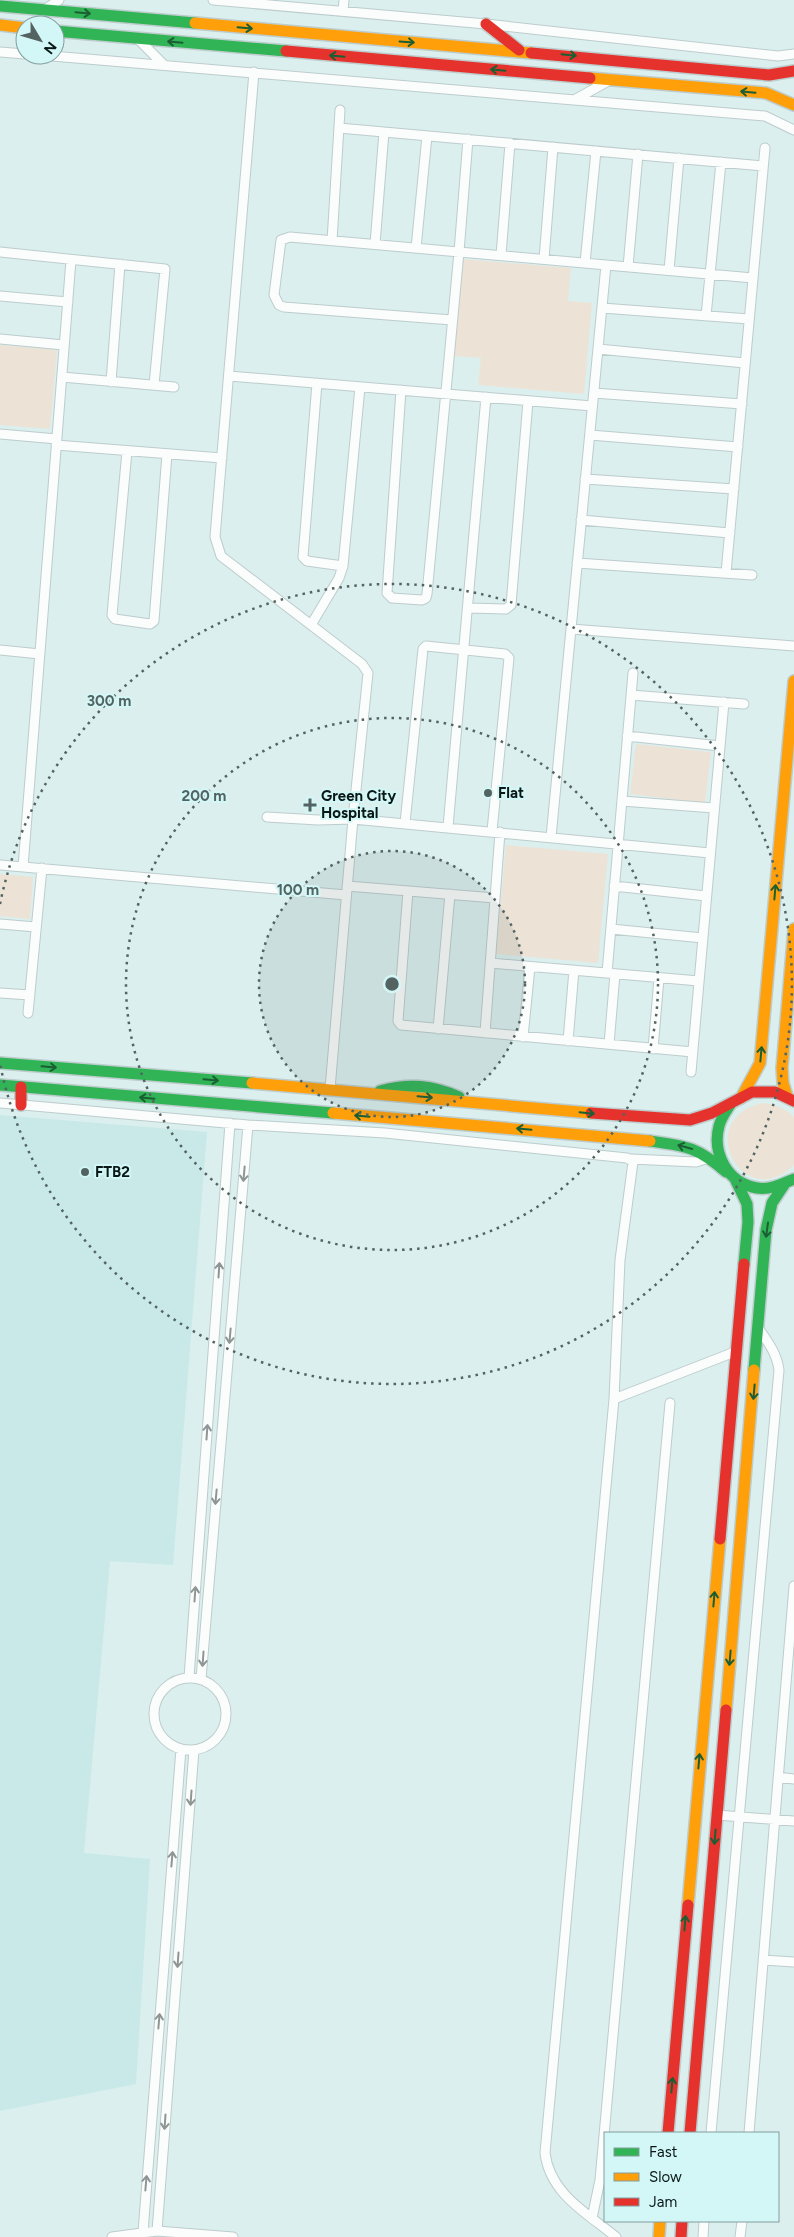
<svg xmlns="http://www.w3.org/2000/svg" width="794" height="2237" viewBox="0 0 794 2237" font-family="Figtree,sans-serif">
<style>
.built{fill:#c8e9e8}
.green{fill:#ece3d6}
.lines{fill:none;stroke-linecap:round;stroke-linejoin:round}
.street-casing{stroke:#bdcccc;stroke-width:11}
.fast-casing{stroke:#bdcccc;stroke-width:14}
.slow-casing{stroke:#bdcccc;stroke-width:14}
.jam-casing{stroke:#bdcccc;stroke-width:14}
.street{stroke:#fafdfc;stroke-width:9}
.fast{stroke:#30b455;stroke-width:11}
.slow{stroke:#ff9f0a;stroke-width:11}
.jam{stroke:#e5322d;stroke-width:11}
.oneway{stroke:#1b5e33}
.oneway2{stroke:#8e9695}
.ring{fill:none;stroke:#536362;stroke-width:2.5;stroke-dasharray:2.5 5}
.poi-dot{fill:#536362;stroke:#d3f7f6;stroke-width:2}
.labels{text-anchor:middle;dominant-baseline:central;stroke-width:4;stroke-linejoin:round;paint-order:stroke}
.poi-label{font-size:15px;font-weight:bold;fill:#0a1717;stroke:#d3f7f6;text-anchor:start}
.centre{fill:#536362;stroke:#d3f7f6;stroke-width:2.5}
.ring-label{font-size:15px;text-anchor:middle;font-weight:bold;fill:#536362;stroke:#d3f7f6;stroke-width:4;stroke-linejoin:round;paint-order:stroke}
</style>
<rect width="100%" height="100%" fill="#dbefee"/>
<path class="built" d="M0 1115 207 1132 173 1565 110 1561 84 1853 150 1859 136 2084 0 2111Z"/>
<path class="green" d="M462 259 571 268 568 301 592 303 584 394 478 385 481 358 453 356Z
M0 345 57 350 50 429 0 425Z
M636 744 711 752 705 803 630 794Z
M506 845 608 854 598 963 496 954Z
M0 874 33 877 30 919 0 916Z
M763 1103C775 1104 785 1108 794 1117V1165C742 1215 692 1118 763 1103Z"/>
<g class="lines">
<defs>
<path id="street" d="M213 0 486 24 778 56 794 54
M44 10 59 0
M343 11 344 0
M138 39 164 65
M0 52 25 54
M40 55 765 116 794 130
M254 72 215 537 221 556 362 664 368 673 353 819 330 1089
M576 99 610 80
M339 128 763 166
M332 241 340 110
M375 244 384 132
M416 248 427 136
M0 252 165 269 154 385
M501 255 510 143
M544 259 553 147
M585 263 596 151
M628 267 638 154
M669 270 679 158
M0 296 68 302
M602 308 749 319
M706 316 721 162
M452 320 284 307 279 305 274 295 281 240 290 237 753 278
M0 339 64 345
M598 349 745 363
M229 376 592 406
M62 377 174 387
M111 382 120 264
M317 383 303 557 307 561 343 566
M401 390 387 593 392 598 422 600 426 598 427 594 459 252 468 139
M594 393 742 404
M0 434 57 439
M590 435 738 447
M56 445 222 458
M127 451 112 615 115 619 150 624 154 621 167 454
M585 479 734 489
M581 520 730 533
M577 563 752 575
M726 573 765 148
M468 608 506 609 511 605 528 401
M311 625 339 578 343 566 360 387
M571 629 794 646
M0 650 40 654
M631 695 744 704
M627 736 720 746
M622 801 714 808
M267 817 318 820 353 819 710 853
M405 823 423 649 426 646 505 654 509 658 492 831
M448 827 486 397
M551 837 606 265
M0 865 346 895
M23 867 71 260
M347 886 495 898
M614 886 706 896
M408 891 398 1021 401 1025 693 1052
M0 924 36 927
M611 929 703 938
M490 963 699 981
M607 973 633 673
M0 993 30 995
M28 1013 42 868
M438 1029 450 894
M485 1033 500 832
M523 1037 530 967
M568 1041 574 970
M609 1044 615 974
M653 1049 659 978
M691 1072 724 702
M0 1103 248 1125 385 1133 627 1158 633 1162 620 1260 614 1399 545 2153C550 2194 587 2213 616 2237
M631 1159 696 1162 709 1158
M614 1399 737 1351
M189 1677 230 1123
M154 1714a36 36 0 1 1 72 0a36 36 0 1 1-72 0Z
M201 1679 248 1125
M778 1777 794 1779
M717 1815 794 1821
M763 1960 794 1962
M711 2133 779 1370C777 1354 768 1342 759 1329
M749 2133 794 1586
M592 2218 600 2180 670 1403
M157 2231 194 1750
M143 2232 181 1749
M112 2237 157 2231 233 2237
M703 2237 704 2221
M740 2237 742 2221"/>
<path id="fast" d="M0 6 195 23
M55 31 286 51
M0 1063 252 1083
M0 1085 333 1113
M380 1091C409 1083 432 1085 459 1097
M730 1105C726 1111 721 1118 719 1126 712 1153 727 1183 757 1188 770 1190 782 1184 794 1179
M650 1141C687 1146 698 1147 726 1172
M736 1181 747 1204 748 1222 744 1264
M754 1370 766 1230 772 1203 784 1185"/>
<path id="slow" d="M195 23 531 53
M0 25 25 28
M590 78 766 93 794 105
M252 1083 591 1113
M787 1096 783 1083 782 1068 794 929
M741 1098 760 1063 794 681
M333 1113 650 1141
M726 1710 754 1370
M688 1905 720 1539
M659 2237 660 2221"/>
<path id="jam" d="M486 24 519 50
M286 51 590 78
M531 53 769 75 794 71
M21 1087V1105
M591 1113 690 1120 712 1113 752 1092H775L794 1101
M720 1539 744 1264
M668 2133 688 1905
M690 2133 726 1710
M681 2237 682 2221"/>
</defs>
<use href="#street" class="street-casing"/>
<use href="#fast" class="fast-casing"/>
<use href="#slow" class="slow-casing"/>
<use href="#jam" class="jam-casing"/>
<use href="#street" class="street"/>
<use href="#fast" class="fast"/>
<use href="#slow" class="slow"/>
<use href="#jam" class="jam"/>
</g>
<defs><path id="oneway-shaft" d="M-6 0H5M1.5-3L5.5 0L1.5 3" fill="none" stroke-width="1.6" stroke-linecap="round" stroke-linejoin="round" transform="scale(1.25)"/></defs>
<g class="oneway">
<use href="#oneway-shaft" transform="translate(83 13) rotate(5)"/>
<use href="#oneway-shaft" transform="translate(245 28) rotate(5)"/>
<use href="#oneway-shaft" transform="translate(175 42) rotate(-175)"/>
<use href="#oneway-shaft" transform="translate(407 42) rotate(4)"/>
<use href="#oneway-shaft" transform="translate(569 55) rotate(6)"/>
<use href="#oneway-shaft" transform="translate(337 56) rotate(-175)"/>
<use href="#oneway-shaft" transform="translate(498 70) rotate(-175)"/>
<use href="#oneway-shaft" transform="translate(748 92) rotate(-175)"/>
<use href="#oneway-shaft" transform="translate(775 892) rotate(-85)"/>
<use href="#oneway-shaft" transform="translate(761 1054) rotate(-85)"/>
<use href="#oneway-shaft" transform="translate(49 1067) rotate(5)"/>
<use href="#oneway-shaft" transform="translate(211 1080) rotate(5)"/>
<use href="#oneway-shaft" transform="translate(425 1097) rotate(5)"/>
<use href="#oneway-shaft" transform="translate(147 1098) rotate(-175)"/>
<use href="#oneway-shaft" transform="translate(587 1113) rotate(6)"/>
<use href="#oneway-shaft" transform="translate(362 1116) rotate(-175)"/>
<use href="#oneway-shaft" transform="translate(524 1129) rotate(-175)"/>
<use href="#oneway-shaft" transform="translate(685 1147) rotate(-164)"/>
<use href="#oneway-shaft" transform="translate(767 1230) rotate(98)"/>
<use href="#oneway-shaft" transform="translate(754 1392) rotate(95)"/>
<use href="#oneway-shaft" transform="translate(714 1599) rotate(-85)"/>
<use href="#oneway-shaft" transform="translate(730 1658) rotate(95)"/>
<use href="#oneway-shaft" transform="translate(699 1761) rotate(-85)"/>
<use href="#oneway-shaft" transform="translate(715 1837) rotate(95)"/>
<use href="#oneway-shaft" transform="translate(685 1923) rotate(-85)"/>
<use href="#oneway-shaft" transform="translate(672 2085) rotate(-85)"/>
</g>
<g class="oneway2">
<use href="#oneway-shaft" transform="translate(244 1174) rotate(95)"/>
<use href="#oneway-shaft" transform="translate(219 1270) rotate(-86)"/>
<use href="#oneway-shaft" transform="translate(230 1336) rotate(95)"/>
<use href="#oneway-shaft" transform="translate(207 1432) rotate(-86)"/>
<use href="#oneway-shaft" transform="translate(216 1497) rotate(95)"/>
<use href="#oneway-shaft" transform="translate(195 1594) rotate(-86)"/>
<use href="#oneway-shaft" transform="translate(203 1659) rotate(94)"/>
<use href="#oneway-shaft" transform="translate(191 1798) rotate(94)"/>
<use href="#oneway-shaft" transform="translate(172 1859) rotate(-85)"/>
<use href="#oneway-shaft" transform="translate(178 1960) rotate(94)"/>
<use href="#oneway-shaft" transform="translate(159 2021) rotate(-85)"/>
<use href="#oneway-shaft" transform="translate(165 2122) rotate(94)"/>
<use href="#oneway-shaft" transform="translate(146 2183) rotate(-85)"/>
</g>
<circle cx="392" cy="984" r="133" fill="#536362" fill-opacity=".12"/>
<g class="ring">
<circle cx="392" cy="984" r="133"/>
<circle cx="392" cy="984" r="266"/>
<path d="M0 904A400 400 0 1 1 0 1064"/>
</g>
<g class="poi-dot">
<circle cx="488" cy="793" r="5"/>
<path d="M307.5 797.5h5v5h5v5h-5v5h-5v-5h-5v-5h5z"/>
<circle cx="85" cy="1172" r="5"/>
</g>
<g class="labels">
<g class="poi-label">
<text x="498" y="793">Flat</text>
<text x="321" y="796">Green City<tspan x="321" dy="17">Hospital</tspan></text>
<text x="95" y="1172">FTB2</text>
</g>
</g>
<circle cx="392" cy="984" r="8" class="centre"/>
<g class="ring-label">
<text x="109" y="706">300 m</text>
<text x="204" y="801">200 m</text>
<text x="298" y="895">100 m</text>
</g>
<rect x="604" y="2132" width="175" height="90" fill="#d3f7f6" stroke="#839d9d"/>
<rect x="614" y="2148" width="25" height="8" fill="#30b455" stroke="#839d9d"/>
<text x="649" y="2157" font-size="15" fill="#0a1717">Fast</text>
<rect x="614" y="2173" width="25" height="8" fill="#ff9f0a" stroke="#839d9d"/>
<text x="649" y="2182" font-size="15" fill="#0a1717">Slow</text>
<rect x="614" y="2198" width="25" height="8" fill="#e5322d" stroke="#839d9d"/>
<text x="649" y="2207" font-size="15" fill="#0a1717">Jam</text>
<g transform="translate(40 40) rotate(128)"><circle r="24" fill="#d3f7f6" stroke="#839d9d"/>
<path d="M0-4L9 19L0 12L-9 19Z" fill="#536362"/>
<text y="-8" font-size="14" font-weight="bold" text-anchor="middle" fill="#0a1717">N</text>
</g>
</svg>
